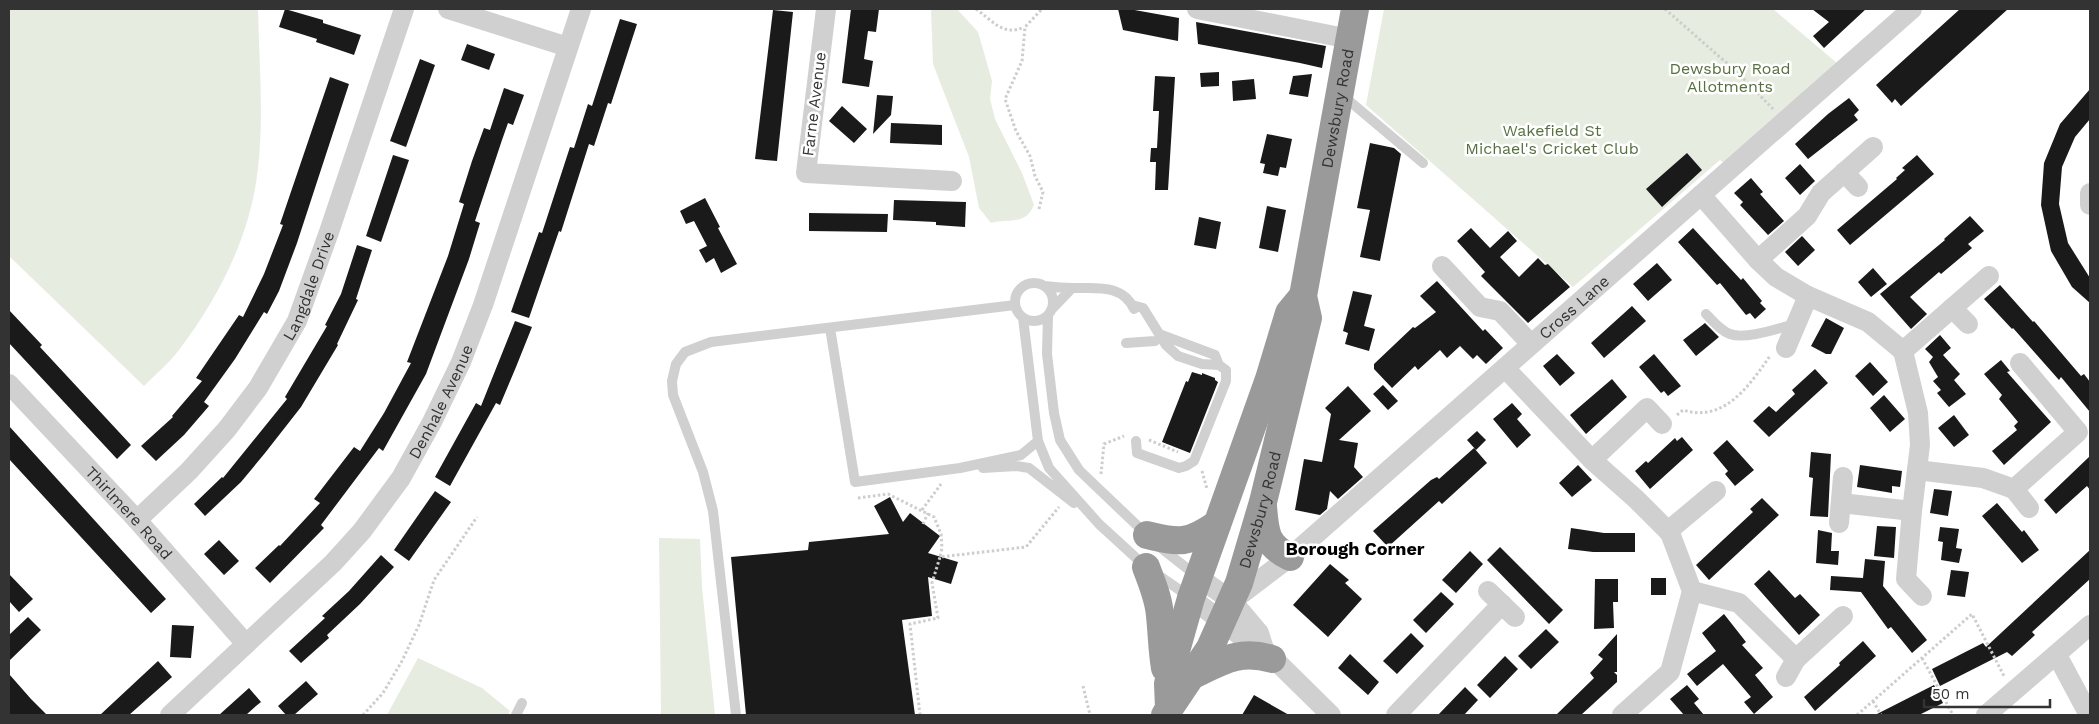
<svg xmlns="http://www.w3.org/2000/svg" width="2099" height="724" viewBox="0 0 2099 724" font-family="'Work Sans',sans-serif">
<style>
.green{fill:#e6ecdf}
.building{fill:#1a1a1a}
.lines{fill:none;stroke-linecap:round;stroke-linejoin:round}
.path{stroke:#cdcdcd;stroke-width:3;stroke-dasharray:2.5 2.5;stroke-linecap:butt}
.lane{stroke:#d0d0d0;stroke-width:10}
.street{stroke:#d0d0d0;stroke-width:20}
.highway{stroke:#9a9a9a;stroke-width:28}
.labels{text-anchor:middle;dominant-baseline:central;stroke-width:5;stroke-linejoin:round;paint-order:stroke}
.park-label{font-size:16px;fill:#56703f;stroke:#fff}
.street-label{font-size:16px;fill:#333;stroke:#fff}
.neighbourhood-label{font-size:18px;font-weight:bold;fill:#000;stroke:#fff}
</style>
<rect width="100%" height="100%" fill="#fff"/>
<path class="green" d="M9 9H258C259 61 264 116 258 168 251 235 219 297 179 350 169 363 156 374 144 386L9 256Z
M931 9H957L978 32 992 81 990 99 995 119 1022 173 1034 205C1025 226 1009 218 991 223L979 208 969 157 933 64Z
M1384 9H1773L1844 69 1730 169 1720 160 1573 287 1366 105Z
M659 538 700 539 702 587 715 715H661Z
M418 658 482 688 510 711 508 715H387Z"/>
<path class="building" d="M285 9 323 20V23L361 35 354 55 316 42 317 39 279 27Z
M851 9H879L876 32 868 31 864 59 873 61 869 87 842 83Z
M1118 9H1129L1179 18 1178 41 1123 30Z
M1812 9H1866L1824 48 1813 36 1829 22Z
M1960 9H2008L1901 106 1895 99 1892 103 1876 85Z
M773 10 793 12 777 161 755 159Z
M620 19 637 24 611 104 608 103 594 146 589 144 561 232 559 231 529 318 511 312 539 232 542 233 570 147 574 148 588 104 592 106Z
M1196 22 1326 46 1322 68 1300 63 1198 44Z
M467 44 495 54 489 70 461 60Z
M420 59 435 65 406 147 390 141Z
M1219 72V86L1201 87 1200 73Z
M1312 74 1308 97 1289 94 1293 76Z
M1155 76 1175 77 1168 190H1155L1156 162H1150L1151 148H1157L1159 111H1153Z
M330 77 349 84 297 243 279 291 267 314 264 312 235 359 204 402 209 406 184 435 156 461 141 446 173 417 172 416 202 381 196 378 239 315 243 317 264 274 283 225 280 224Z
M1254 79 1256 99 1233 101 1232 81Z
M504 88 524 95 513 125 508 123 502 140 475 221 480 223 469 259 426 374 383 451 379 448 321 525 324 528 270 583 255 568 279 545 280 546 320 503 314 499 354 447 360 451 384 413 411 363 407 362 448 256 464 204 459 202 472 161 484 128 490 130Z
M2090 89V119L2075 137 2062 167 2059 204 2068 243 2090 278V303L2072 287 2051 251 2041 205 2044 163 2060 124Z
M877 95 893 96 891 115 873 134Z
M1849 98 1859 110 1854 115 1858 120 1808 159 1795 144 1828 114Z
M842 106 867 129 854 143 829 121Z
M891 123 942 125V145L890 143Z
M1267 134 1292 139 1286 168 1280 167 1278 176 1263 173 1265 164 1260 163Z
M1370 143 1394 148 1401 154 1380 261 1360 257 1370 210 1357 208Z
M1687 153 1702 170 1662 207 1646 189Z
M393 155 409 160 381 242 366 236Z
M1917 155 1934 174 1850 245 1837 230 1897 179 1896 178 1905 170 1902 168Z
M1800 164 1815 181 1800 195 1785 178Z
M1751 178 1763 192 1760 194 1784 221 1768 235 1740 205 1743 202 1734 193Z
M705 198 720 227 718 228 737 264 721 273 714 258 706 263 699 250 707 246 694 221 686 224 680 211Z
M894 200 966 202 965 227 936 225V222L893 220Z
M1267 206 1286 210 1278 252 1259 248Z
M809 213 888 214 887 232 809 231Z
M1970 216 1984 231 1968 244 1972 248 1941 274 1939 272 1910 297 1927 314 1911 329 1880 294 1945 240 1944 239Z
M1199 217 1221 222 1216 249 1194 245Z
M1471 228 1490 248 1508 231 1517 241 1500 257 1519 277 1538 258 1545 265 1548 264 1570 287 1528 323 1481 276 1485 272 1457 241Z
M1693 228 1741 280 1743 278 1762 301 1760 303 1766 309 1755 319 1750 313 1746 315 1720 283 1717 285 1678 242Z
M1802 236 1815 250 1798 266 1785 252Z
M357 245 372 250 356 299 358 300 337 344 338 345 301 407 265 453 241 482 205 516 194 504 222 477 223 478 287 399 285 397 327 326 325 325 341 294Z
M1657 263 1672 280 1648 301 1633 284Z
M1873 268 1887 284 1871 297 1858 282Z
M1437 281 1483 331 1485 329 1503 348 1486 364 1477 355 1473 359 1460 346 1447 358 1440 350 1418 370 1415 366 1392 388 1374 369V364L1413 327 1415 328 1436 312 1420 296Z
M2000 285 2033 322 2034 321 2081 376 2084 374 2090 382V412L2061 377 2059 380 2013 328 2012 329 1984 299Z
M1353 291 1372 295 1364 326 1375 329 1369 351 1345 344 1348 333 1343 331Z
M1632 306 1646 321 1604 358 1591 343Z
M9 310 42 345 40 347 131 445 117 459 9 343Z
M1826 318 1844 328 1831 354H1826L1811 346Z
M515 321 532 327 516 367 500 405 496 403 450 486 435 477 476 403 481 406Z
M1705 323 1719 337 1696 356 1683 340Z
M1940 335 1951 348 1943 355 1960 374 1954 380 1966 394 1949 407 1937 393 1941 390 1933 381 1938 377 1929 362 1933 357 1925 349Z
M1557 354 1575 373 1560 386 1543 366Z
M1654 354 1681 386 1668 396 1664 391 1661 393 1639 367Z
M2001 360 2010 371 2007 372 2051 422 2004 465 1992 451 2017 430 2014 426 2018 422 1999 399 2002 395 1984 374Z
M1870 362 1888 382 1873 396 1855 376Z
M1815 369 1828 383 1769 437 1753 421 1769 406 1776 412 1795 394 1792 390Z
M1192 372 1202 375V373L1215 378V380L1218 382 1190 453 1162 442 1186 381 1188 382Z
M1612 379 1627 397 1586 434 1570 415Z
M1383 385 1398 401 1388 410 1373 394Z
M1348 386 1371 411 1339 440 1358 443 1354 467 1363 477 1338 499 1330 491 1327 509 1320 515 1295 510 1304 459 1322 462 1331 414 1325 408Z
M1884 395 1905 419 1890 432 1870 408Z
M1512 403 1522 414 1517 419 1531 435 1517 448 1493 419Z
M1954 415 1969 435 1954 447 1938 428Z
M9 426 166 599 151 613 9 459Z
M1477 431 1486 440 1476 450 1467 440Z
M1682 437 1693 450 1650 489 1635 471 1646 461 1648 463 1675 438 1677 441Z
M1727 440 1754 470 1735 486 1725 474 1728 471 1713 453Z
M1474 448 1487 463 1442 504 1439 501 1388 547 1373 531 1431 480 1437 477 1439 479Z
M1811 452 1831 454 1828 517 1810 516 1813 478 1809 477Z
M2090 456V490L2087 486 2056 514 2044 500Z
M1578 465 1592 480 1572 497 1559 483Z
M1860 465 1902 471 1900 487 1892 486V493L1857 487Z
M1934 489 1952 491 1948 516 1930 513Z
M435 491 451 502 409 561 394 550Z
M890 497 903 522 910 513 940 536 928 553 958 562 951 584 928 577 932 616 902 620 915 715H746L731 557 808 550 809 542 889 534 874 506Z
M1762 498 1779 515 1709 580 1696 565 1753 512 1750 509Z
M1997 503 2022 532 2024 530 2039 550 2022 563 1982 516Z
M1877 526 1896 527 1894 558 1874 556Z
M1940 527 1959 529 1956 548 1962 549 1959 563 1941 560 1943 542 1938 541Z
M1571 528 1604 533H1635V552H1593L1568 549Z
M1818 530 1832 533 1831 551H1839L1838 565 1816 563Z
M219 540 239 561 224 575 204 554Z
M1500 547 1563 610 1549 624 1487 560Z
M2090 550V579L2032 632 2035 635 2012 656 2007 652 1940 686 1932 669 1983 643 1986 647Z
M1470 551 1483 564 1456 593 1442 580Z
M381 555 394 567 360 604 327 635 329 638 301 663 289 651 325 618 322 616 349 591Z
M1865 559 1885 561 1883 586 1927 640 1912 653 1891 627 1888 629 1861 592 1830 590 1831 576 1863 578Z
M1330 564 1349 580 1345 583 1362 599 1328 637 1293 605Z
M1769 570 1795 598 1800 594 1820 615 1799 635 1754 584Z
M1951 570 1969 572 1965 597 1947 595Z
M9 574 33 599 19 612 9 601Z
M1651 578H1666V595H1651Z
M1595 579H1618V602H1613L1614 628 1594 629Z
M1441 592 1454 604 1426 633 1413 620Z
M1724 614 1746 642 1742 645 1763 668 1755 675 1773 697 1754 714 1744 702 1751 697 1723 664 1697 686 1687 674 1716 651 1702 633Z
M28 617 41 630 9 661V635Z
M172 625 194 626 191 658 170 657Z
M1546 629 1559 642 1531 669 1518 656Z
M1411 633 1424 646 1397 674 1383 661Z
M1617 634V672H1614L1617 675V682L1581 715H1556L1594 678 1590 673 1603 659 1598 655Z
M1863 641 1876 656 1815 711 1804 697 1840 665 1839 663Z
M1350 654 1379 682 1368 695 1338 668Z
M1505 656 1518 669 1490 698 1477 685Z
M158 661 172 677 129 715H100Z
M9 674 31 699 47 715H9Z
M306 681 318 694 294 715H286L278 706Z
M1687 685 1699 699 1694 703 1704 715H1684L1670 699Z
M1934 685 1943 703 1919 715H1875Z
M1465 687 1478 700 1464 715H1438Z
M249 688 261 702 256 706 246 715H219Z
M1254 695 1289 715H1242Z"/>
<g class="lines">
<path class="path" d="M976 9C992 20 1003 37 1024 27
M1665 9 1738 73 1773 109
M1039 209 1043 192 1035 176 1030 156 1016 131 1005 99 1022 61 1025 27 1042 9
M1677 415 1683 410C1724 423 1749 386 1770 356
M1149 440 1178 452
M1202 471 1207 489
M1101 474 1104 444 1124 436
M858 498 888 494 934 517 941 534 942 548 940 557
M922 510 941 484
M923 524 928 513
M1922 658 1953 715
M1083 686 1090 715
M1873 701 1881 715
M363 715 383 693 402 661 419 625 434 580 477 517
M920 715 910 624 938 618 932 583 940 557 1026 547 1059 507
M1857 715 1972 614 2005 678"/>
<path class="lane" d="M1341 94 1423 163
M1015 302a19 19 0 1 1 38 0a19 19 0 1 1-38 0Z
M1044 286C1053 287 1063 288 1072 288 1095 289 1122 283 1134 309
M1132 305 1143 308 1166 345 1178 356 1202 364 1219 365 1226 370V381L1194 461 1186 466 1179 468 1137 453 1136 441
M1051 310 1072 288
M1706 314C1714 322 1720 330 1730 334 1746 340 1779 328 1795 324
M1048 315 1047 354 1054 413 1060 440 1079 470 1146 534
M1023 318 1038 441 1049 468 1099 524 1146 567 1190 597
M830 328 855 482 960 468 1021 455 1038 441
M1159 334 1215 355 1219 365
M1126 343 1155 341
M983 468 1016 466 1029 468 1074 503
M1156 544 1198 577
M516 715 522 703
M736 715 713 511 703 472 673 395 672 381 676 364 685 352 711 342 1015 305"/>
<g class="street">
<path d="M448 9 568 47"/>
<path d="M826 9 806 173 952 181"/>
<path d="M1197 9 1350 39"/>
<path d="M1844 172 1858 187"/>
<path d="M2090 193V205"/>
<path d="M1701 195 1758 260 1776 277 1808 296 1868 322 1903 351 1918 413 1920 445 1912 511 1906 579 1922 596"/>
<path d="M1758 260 1807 216 1821 193 1873 147"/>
<path d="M1442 266 1480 307 1500 311 1531 344"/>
<path d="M1952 308 1968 324"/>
<path d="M1786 348 1808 296"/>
<path d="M1903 351 1989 276"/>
<path d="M1505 368 1592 460 1636 499 1670 533 1692 591 1670 672 1622 715"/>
<path id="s1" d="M9 384 137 520 246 644"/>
<path d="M1592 460 1647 408 1662 424"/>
<path d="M1917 470 1983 478 2014 489 2078 432 2020 363"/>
<path d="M2014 489 2029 508"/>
<path d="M1841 503 1912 511"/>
<path id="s2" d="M137 520 189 471 227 429 258 388 297 321 329 232 404 9"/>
<path d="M1839 523 1843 477"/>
<path d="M1668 531 1716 491"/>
<path d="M1198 577 1232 601 1259 633 1264 649"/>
<path d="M1488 591 1515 617"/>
<path d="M1692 591 1739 603 1796 659 1843 616"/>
<path d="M1191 598 1250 643 1264 649 1331 715"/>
<path id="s3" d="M1232 601 1290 557 1912 9"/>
<path d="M2057 655 2089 715"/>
<path d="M1786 677 1796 659"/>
<path id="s4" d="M170 715 333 563 362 531 401 478 432 422 461 362 483 305 581 9"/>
<path d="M1396 715 1502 604"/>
<path d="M1986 715 2090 625"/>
</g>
<g class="highway">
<path d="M1263 506C1265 531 1265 545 1290 557"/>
<path d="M1147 535C1180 543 1188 544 1217 524"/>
<path d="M1146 567C1152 583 1159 599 1160 616 1162 634 1162 651 1165 668"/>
<path d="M1193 675C1222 661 1240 649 1272 659"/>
<path d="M1169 708 1168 684 1172 665 1191 598 1269 379 1289 313 1303 296"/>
<path id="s5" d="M1165 715 1210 648 1239 583 1263 502 1308 318 1303 296 1355 9"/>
</g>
</g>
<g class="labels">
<g class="park-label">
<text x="1730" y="68">Dewsbury Road<tspan x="1730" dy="18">Allotments</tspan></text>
<text x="1552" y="130">Wakefield St<tspan x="1552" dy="18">Michael's Cricket Club</tspan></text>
</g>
<g class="street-label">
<text transform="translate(814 104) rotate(-83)">Farne Avenue</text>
<text stroke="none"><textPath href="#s5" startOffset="639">Dewsbury Road</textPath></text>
<text stroke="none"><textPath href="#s2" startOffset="294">Langdale Drive</textPath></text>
<text stroke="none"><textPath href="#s3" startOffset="451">Cross Lane</textPath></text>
<text stroke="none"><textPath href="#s4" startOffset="418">Denhale Avenue</textPath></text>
<text stroke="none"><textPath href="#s5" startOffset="228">Dewsbury Road</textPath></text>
<text stroke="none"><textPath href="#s1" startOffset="176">Thirlmere Road</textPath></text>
</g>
<g class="neighbourhood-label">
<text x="1355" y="548">Borough Corner</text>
</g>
</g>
<rect width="2099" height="724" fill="none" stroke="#333333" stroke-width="20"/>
<path d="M1924 699v8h126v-8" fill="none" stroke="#333333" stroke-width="2.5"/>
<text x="1932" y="699" font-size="15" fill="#333333" stroke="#ffffff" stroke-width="4" paint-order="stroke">50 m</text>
</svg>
